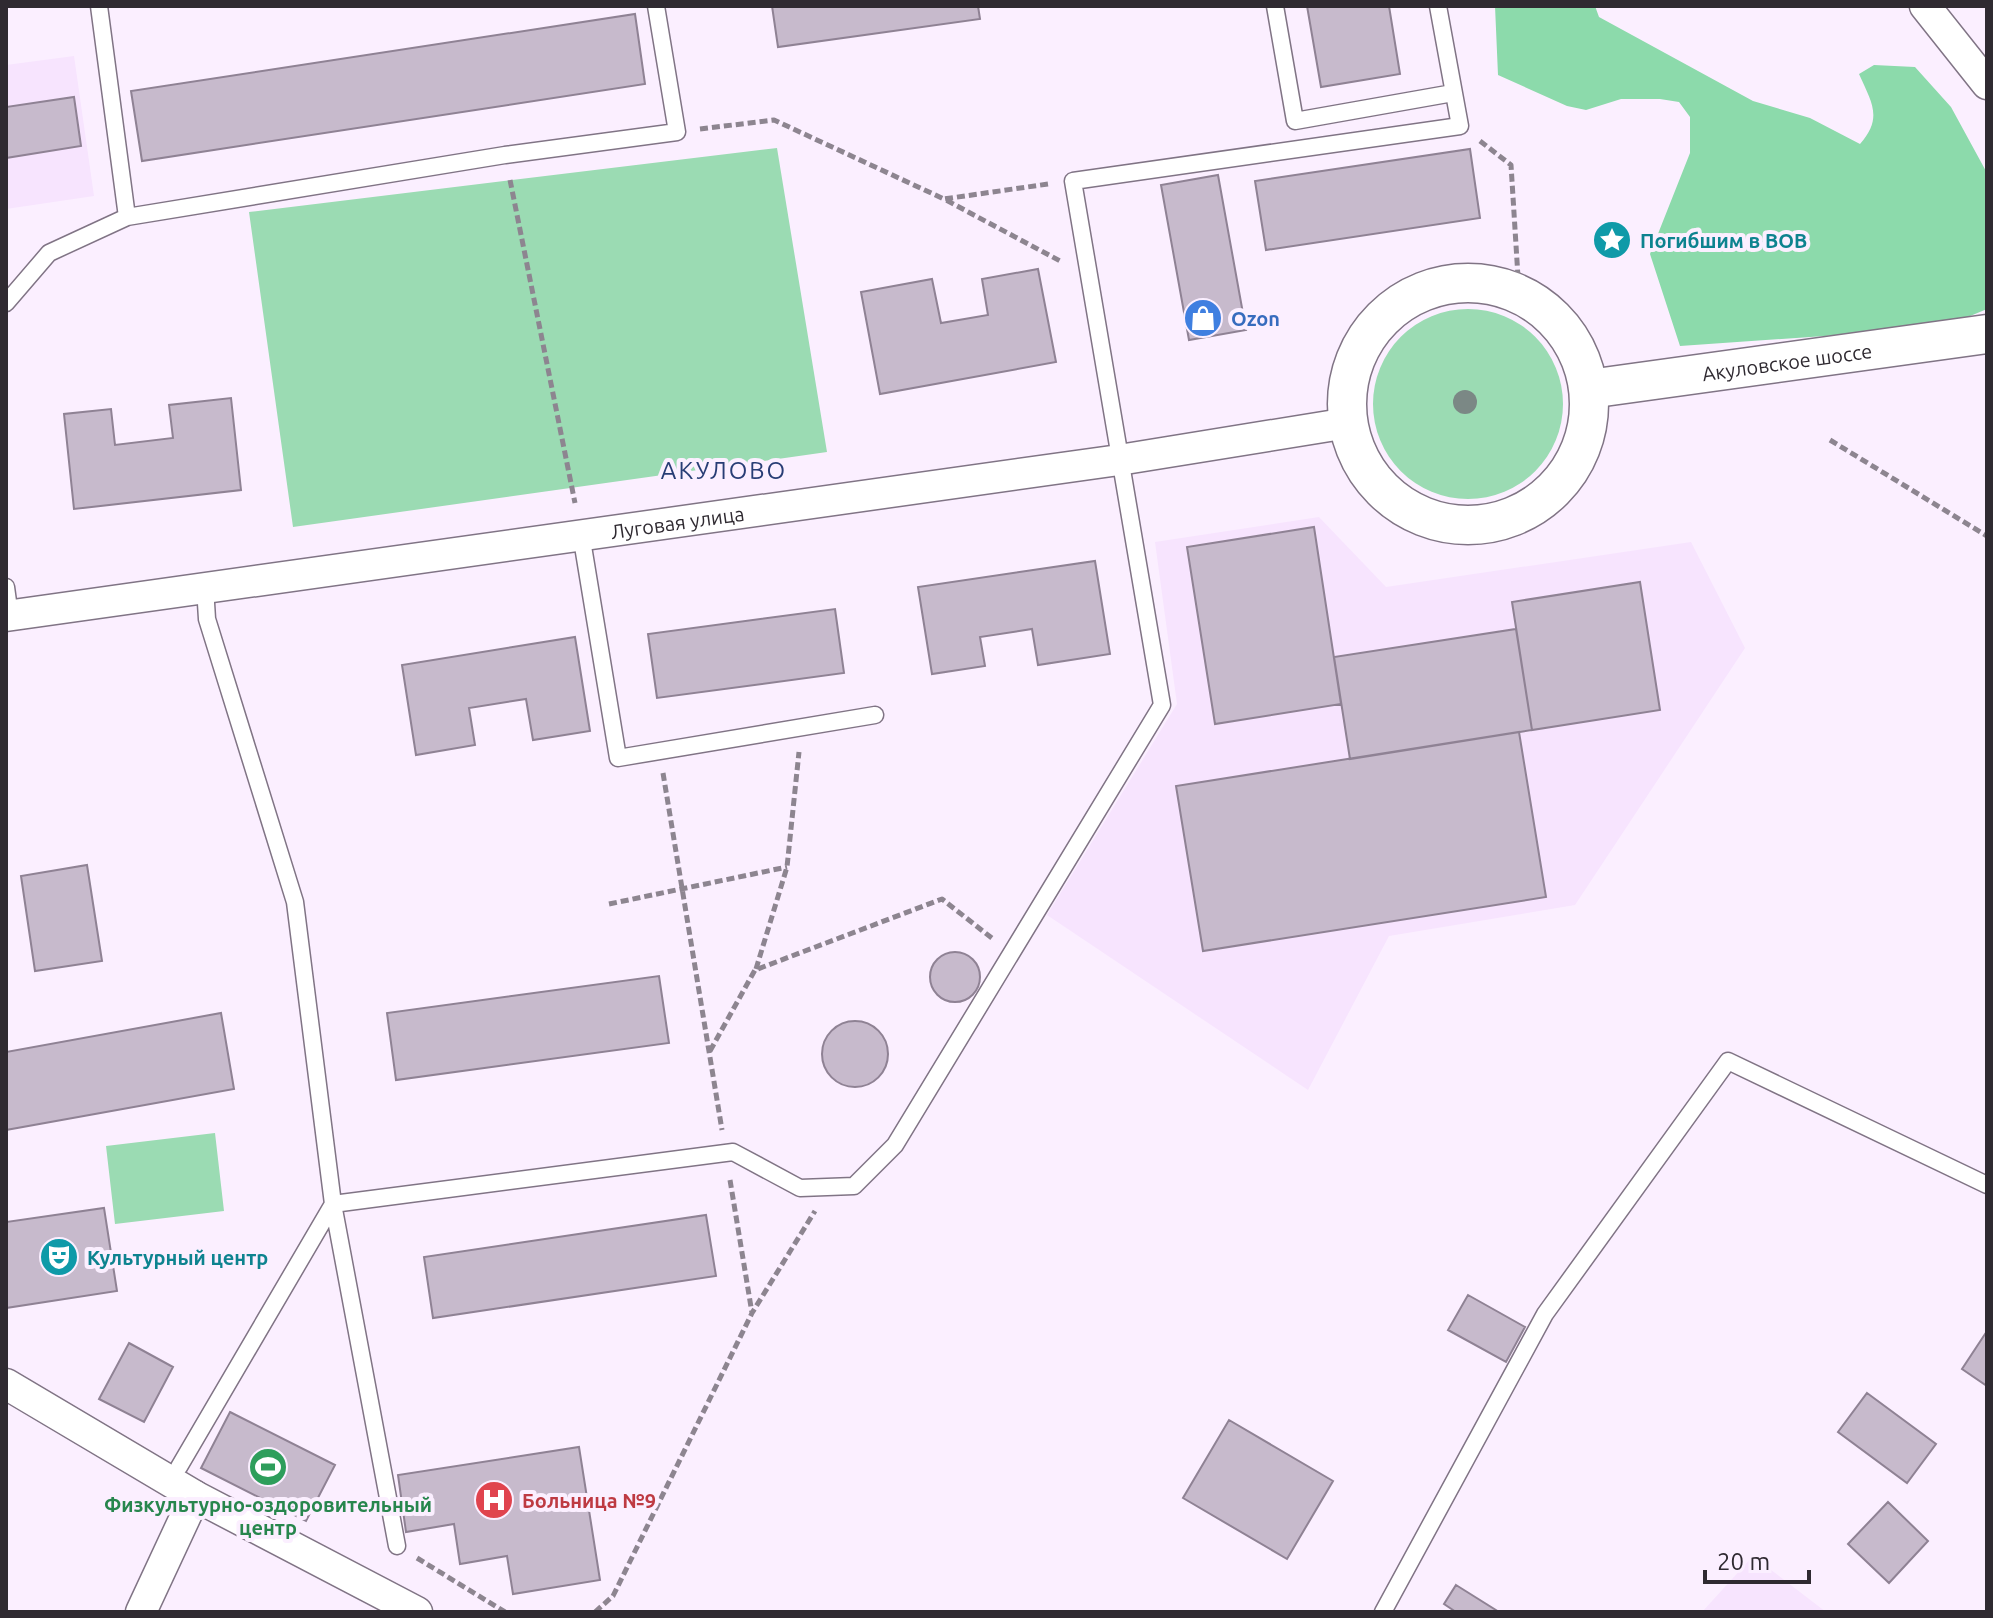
<svg xmlns="http://www.w3.org/2000/svg" width="1993" height="1618" viewBox="0 0 1993 1618" font-family="Ubuntu,sans-serif">
<style>
.built{fill:#f7e4fe}
.green{fill:#9bdbb3}
.forest{fill:#8cdaab}
.building{fill:#c7bacc;stroke:#8f8294;stroke-width:2}
.lines{fill:none;stroke-linecap:round;stroke-linejoin:round}
.service-casing{stroke:#807485;stroke-width:19}
.minor-casing{stroke:#807485;stroke-width:33}
.tertiary-casing{stroke:#807485;stroke-width:41}
.path{stroke:#8d8590;stroke-width:5;stroke-dasharray:8 4;stroke-linecap:butt}
.service{stroke:#fff;stroke-width:16}
.minor{stroke:#fff;stroke-width:30}
.tertiary{stroke:#fff;stroke-width:38}
.tree{fill:#7b8885}
.labels{text-anchor:middle;dominant-baseline:central;stroke-width:8;stroke-linejoin:round;paint-order:stroke}
.culture-label{font-size:20px;font-weight:bold;fill:#0d838f;stroke:#fbefff;text-anchor:start}
.shop-label{font-size:20px;font-weight:bold;fill:#366cbe;stroke:#fbefff;text-anchor:start}
.street-label{font-size:20px;fill:#2f2a31;stroke:#fbefff}
.health-label{font-size:20px;font-weight:bold;fill:#be3a42;stroke:#fbefff;text-anchor:start}
.leisure-label{font-size:20px;font-weight:bold;fill:#27864d;stroke:#fbefff}
.quarter-label{font-size:24px;letter-spacing:2px;fill:#283d75;stroke:#fbefff}
</style>
<rect width="100%" height="100%" fill="#fbefff"/>
<path class="built" d="M74 56 94 196 6 209V65Z
M1319 517 1386 587 1691 542 1745 648 1575 905 1389 936 1308 1090 1047 915 1177 704 1155 542Z
M1753 1556 1826 1612H1702Z"/>
<path class="green" d="M777 148 827 452 293 527 249 212Z
M1373 404a95 95 0 1 1 190 0a95 95 0 1 1-190 0Z
M215 1133 224 1211 115 1224 106 1146Z"/>
<path class="forest" d="M1495 6H1595L1599 17 1753 101 1810 118 1860 144C1883 118 1872 103 1859 74L1874 65 1915 67 1951 107 1987 173V309L1963 319 1868 333 1680 346 1650 254 1690 153V117L1679 102 1660 99H1621L1586 110 1567 106 1498 75Z"/>
<path class="building" d="M772 6H978L980 19 778 47Z
M1307 6H1389L1400 74 1321 87Z
M635 14 645 84 142 161 131 91Z
M74 97 81 146 6 158V107Z
M1470 149 1480 218 1266 250 1255 181Z
M1218 175 1246 330 1189 340 1161 185Z
M1038 269 1056 362 880 394 861 292 932 279 941 323 988 315 982 279Z
M231 398 241 490 74 509 64 414 111 409 115 445 173 438 169 405Z
M1314 527 1341 704 1215 724 1187 547Z
M1095 561 1110 654 1038 665 1032 629 980 637 985 666 932 674 918 587Z
M1640 582 1660 710 1532 730 1512 602Z
M835 609 844 673 657 698 648 634Z
M1516 629 1532 730 1350 759 1334 657Z
M575 637 590 731 533 740 526 699 469 708 475 745 416 755 402 665Z
M1519 732 1546 897 1203 951 1176 786Z
M87 865 102 961 35 971 21 876Z
M930 977a25 25 0 1 1 50 0a25 25 0 1 1-50 0Z
M659 976 669 1043 396 1080 387 1013Z
M221 1013 234 1089 6 1130V1052Z
M822 1054a33 33 0 1 1 66 0a33 33 0 1 1-66 0Z
M104 1208 117 1291 6 1308V1222Z
M706 1215 716 1276 433 1318 424 1257Z
M1468 1295 1525 1327 1506 1362 1448 1330Z
M1987 1331V1386L1962 1369Z
M129 1343 173 1367 144 1422 99 1399Z
M1867 1393 1936 1444 1907 1483 1838 1432Z
M230 1412 335 1465 306 1521 201 1468Z
M1229 1420 1333 1481 1287 1559 1183 1498Z
M579 1447 600 1580 513 1594 507 1556 460 1564 454 1524 406 1532 398 1475Z
M1888 1502 1928 1541 1889 1583 1848 1544Z
M1456 1585 1499 1612H1456L1444 1604Z"/>
<g class="lines">
<defs>
<path id="service" d="M99 6 127 217 505 155 677 132 656 6
M1275 6 1295 121 1453 93
M6 303 49 253 127 217
M581 534 618 758 875 715
M6 587 10 616
M179 1467 333 1204 295 902 207 619 205 587
M397 1546 333 1204 733 1152 800 1188 854 1186 895 1145 1162 705 1073 181 1460 126 1438 6
M1383 1612 1545 1314 1728 1061 1987 1185"/>
<g id="minor">
<path d="M1925 6 1987 84"/>
<path id="s1" d="M6 616 1119 460 1348 423"/>
<path d="M6 1384 195 1496 417 1612"/>
<path d="M141 1612 195 1496"/>
</g>
<g id="tertiary">
<circle cx="1468" cy="404" r="121"/>
<path id="s2" d="M1589 389 1987 334"/>
</g>
</defs>
<use href="#service" class="service-casing"/>
<use href="#minor" class="minor-casing"/>
<use href="#tertiary" class="tertiary-casing"/>
<path class="path" d="M700 129 774 120 944 199
M1480 141 1511 165 1519 293
M510 180 575 503
M1048 184 944 199 1062 262
M1830 440 1987 536
M663 773 722 1130
M609 904 787 867
M756 969 787 867 799 752
M710 1051 755 970 942 899 993 939
M730 1180 752 1313
M417 1558 505 1612
M595 1612 613 1596 752 1313 815 1211"/>
<use href="#service" class="service"/>
<use href="#minor" class="minor"/>
<use href="#tertiary" class="tertiary"/>
</g>
<circle class="tree" cx="1465" cy="402" r="12"/>
<defs>
<symbol id="sight-disc" viewBox="-11 -11 22 22"><circle r="9.5" fill="#0f9aa8" stroke="#fbefff"/><path d="M0-6L1.8-2.2L6-1.7L2.9 1.2L3.7 5.4L0 3.3L-3.7 5.4L-2.9 1.2L-6-1.7L-1.8-2.2Z" fill="#fff"/></symbol>
<symbol id="shop-disc" viewBox="-11 -11 22 22"><circle r="9.5" fill="#3f7fe0" stroke="#fbefff"/><path d="M-5-2.5h2.3a2.7 3.5 0 0 1 5.4 0H5L5.5 6h-11ZM-1.5-2.5h3a1.5 2.3 0 0 0-3 0Z" fill="#fff"/></symbol>
<symbol id="theatre-disc" viewBox="-11 -11 22 22"><circle r="9.5" fill="#0f9aa8" stroke="#fbefff"/><path d="M-5-5.5Q0-4 5-5.5V0Q5 5 0 6Q-5 5-5 0ZM-3.3-2.5H-1v1.5H-3.3ZM1-2.5H3.3v1.5H1ZM-2.8 1Q0 5.5 2.8 1Z" fill="#fff"/></symbol>
<symbol id="stadium-disc" viewBox="-11 -11 22 22"><circle r="9.5" fill="#2e9e5b" stroke="#fbefff"/><path d="M0-5a6.5 5 0 1 0 0 10a6.5 5 0 1 0 0-10ZM-3.5-1.8h7v3.6h-7Z" fill="#fff"/></symbol>
<symbol id="hospital-disc" viewBox="-11 -11 22 22"><circle r="9.5" fill="#e0444e" stroke="#fbefff"/><path d="M-5-5h3v3.5h4V-5h3V5h-3V1.5h-4V5h-3Z" fill="#fff"/></symbol>
</defs>
<g fill-rule="evenodd">
<use href="#sight-disc" x="1590" y="218" width="44" height="44"/>
<use href="#shop-disc" x="1181" y="296" width="44" height="44"/>
<use href="#theatre-disc" x="37" y="1235" width="44" height="44"/>
<use href="#stadium-disc" x="246" y="1445" width="44" height="44"/>
<use href="#hospital-disc" x="472" y="1478" width="44" height="44"/>
</g>
<g class="labels">
<g class="culture-label">
<text x="1640" y="240">Погибшим в ВОВ</text>
<text x="87" y="1257">Культурный центр</text>
</g>
<g class="shop-label">
<text x="1231" y="318">Ozon</text>
</g>
<g class="street-label">
<text stroke="none"><textPath href="#s2" startOffset="200">Акуловское шоссе</textPath></text>
<text stroke="none"><textPath href="#s1" startOffset="678">Луговая улица</textPath></text>
</g>
<g class="health-label">
<text x="522" y="1500">Больница №9</text>
</g>
<g class="leisure-label">
<text x="268" y="1504">Физкультурно-оздоровительный<tspan x="268" dy="23">центр</tspan></text>
</g>
<g class="quarter-label">
<text x="724" y="470">АКУЛОВО</text>
</g>
</g>
<rect width="1993" height="1618" fill="none" stroke="#2f2a31" stroke-width="16"/>
<path d="M1705 1570v12h104v-12" fill="none" stroke="#2f2a31" stroke-width="4"/>
<text x="1717" y="1570" font-size="24" fill="#2f2a31" stroke="#fbefff" stroke-width="6" paint-order="stroke">20 m</text>
</svg>
